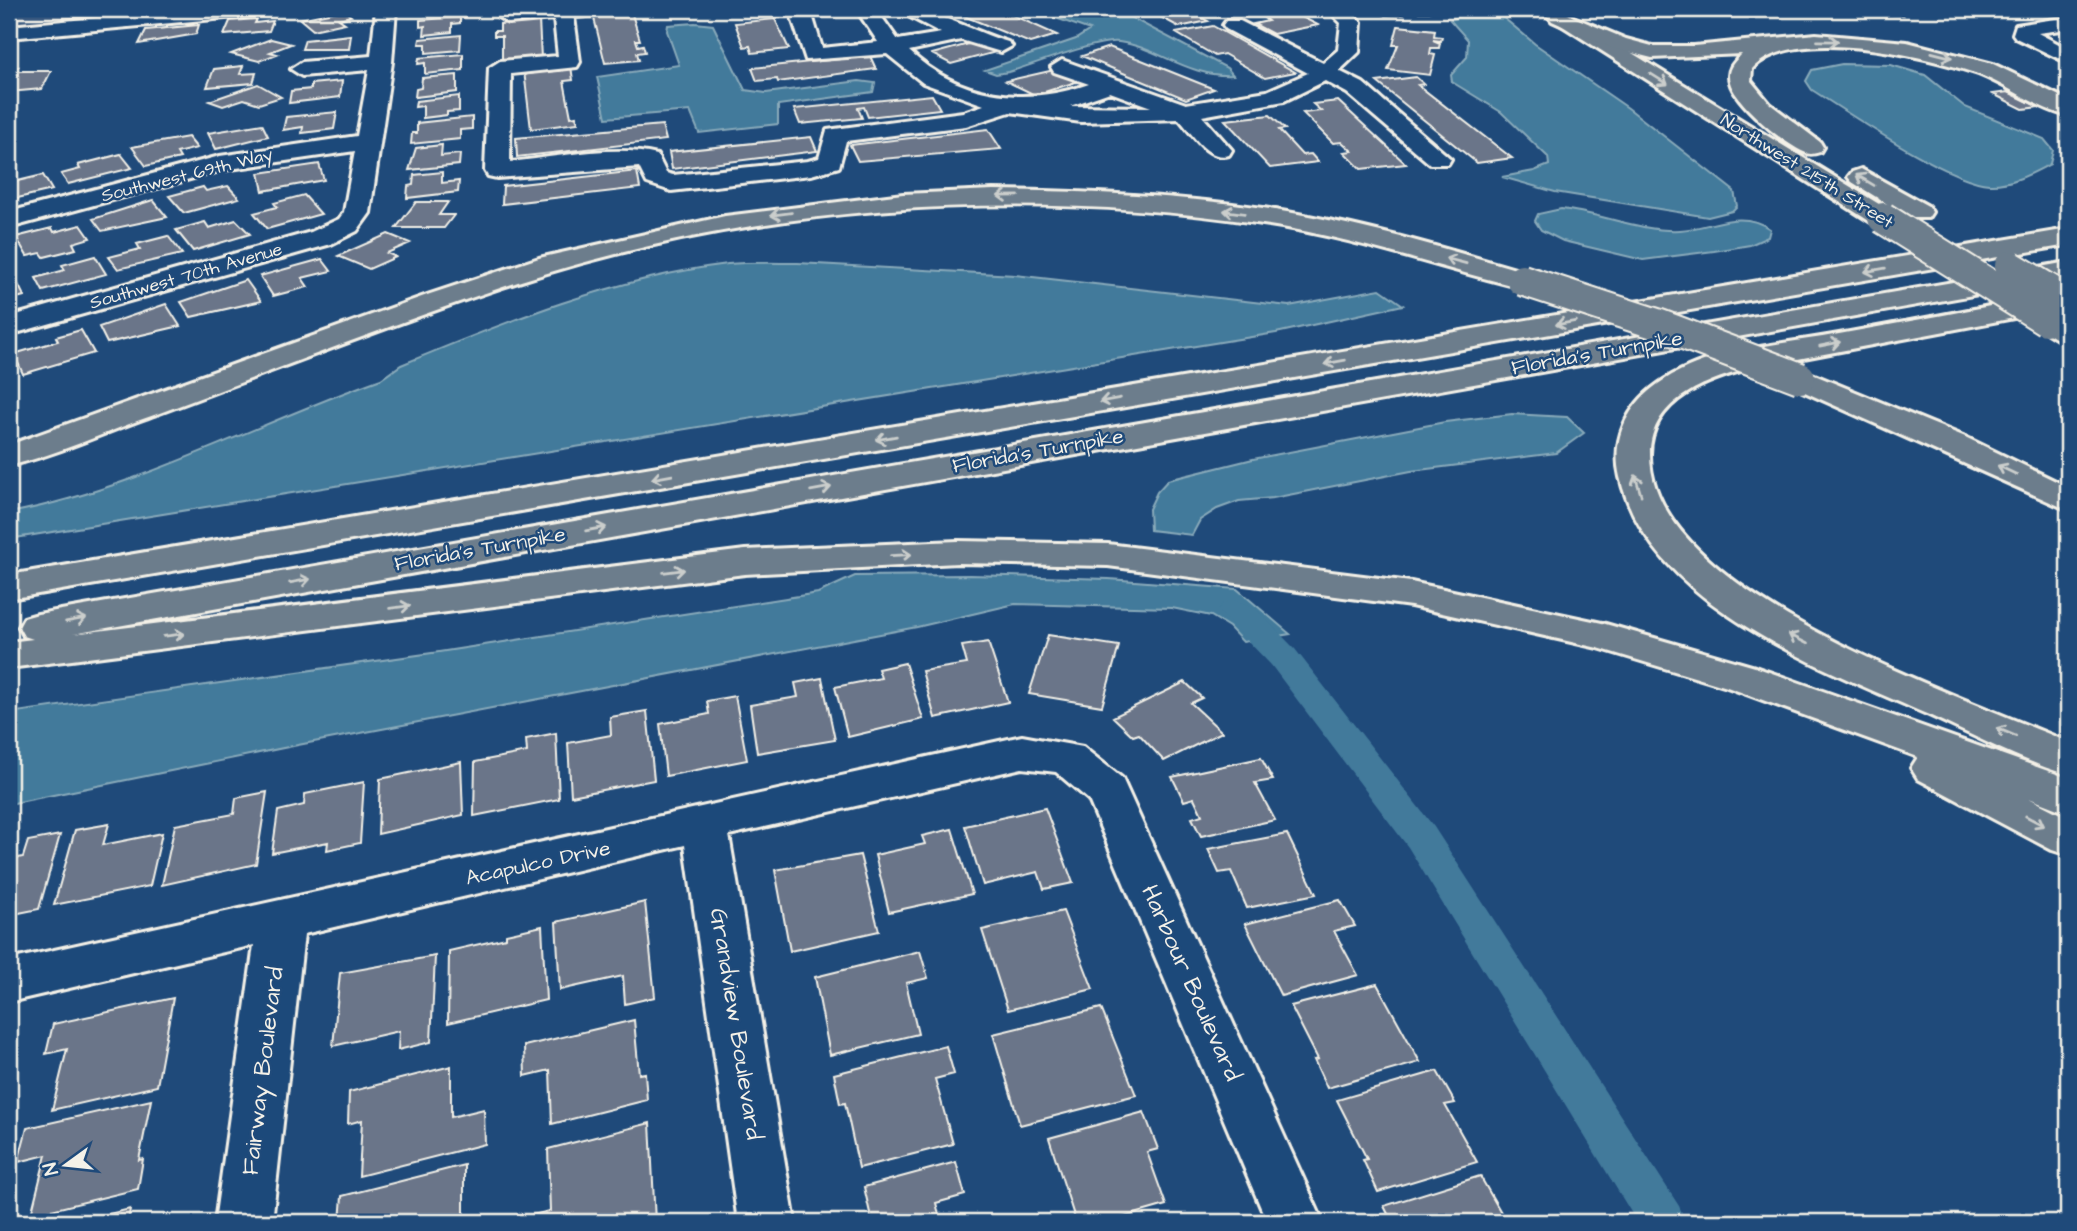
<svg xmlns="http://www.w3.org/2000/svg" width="2077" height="1231" viewBox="0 0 2077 1231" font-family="'Architects Daughter',sans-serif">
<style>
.built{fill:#36577e}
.water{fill:#427a9b;stroke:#89aaba;stroke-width:2}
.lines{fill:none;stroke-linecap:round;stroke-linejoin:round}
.canal{fill:#427a9b;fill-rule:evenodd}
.building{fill:#6a7589;stroke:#f4f1e8;stroke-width:2}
.minor-casing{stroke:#f4f1e8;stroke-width:6}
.major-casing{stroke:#f4f1e8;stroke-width:6}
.highway-casing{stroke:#f4f1e8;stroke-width:6}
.minor{fill:#1f4a7a;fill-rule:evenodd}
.major{fill:#6c7d8c;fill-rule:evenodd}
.highway{fill:#6c7d8c;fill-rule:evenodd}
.major-bridge-casing{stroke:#f4f1e8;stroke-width:34;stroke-linecap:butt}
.highway-bridge-casing{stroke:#f4f1e8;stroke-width:34;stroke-linecap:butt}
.major-bridge{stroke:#6c7d8c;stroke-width:30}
.highway-bridge{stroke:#6c7d8c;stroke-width:30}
.oneway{stroke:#cbcecc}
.labels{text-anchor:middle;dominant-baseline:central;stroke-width:5;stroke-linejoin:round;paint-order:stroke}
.far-street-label{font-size:18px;fill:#f4f1e8;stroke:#1f4a7a}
.street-label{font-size:21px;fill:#f4f1e8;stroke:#1f4a7a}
.near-street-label{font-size:24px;fill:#f4f1e8;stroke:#1f4a7a}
</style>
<rect width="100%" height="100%" fill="#1f4a7a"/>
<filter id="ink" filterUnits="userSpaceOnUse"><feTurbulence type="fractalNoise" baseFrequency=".0143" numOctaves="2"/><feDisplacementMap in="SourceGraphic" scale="14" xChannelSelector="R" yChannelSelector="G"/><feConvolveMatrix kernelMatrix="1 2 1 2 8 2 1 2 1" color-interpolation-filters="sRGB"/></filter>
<g filter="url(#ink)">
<path class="built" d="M9 9H185L9 25Z"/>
<path class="water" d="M1030 9H1115L1227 68 1233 75C1189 78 1157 47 1119 42 1099 39 1032 65 1009 72L996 74 985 70 1076 39 1090 30Z
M1478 9H1493L1535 44 1628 108 1734 191 1737 206 1732 211 1708 217 1555 192 1502 177 1534 171 1549 165 1548 157 1501 112 1452 82 1451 75 1467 57 1468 40 1450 20Z
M695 23 713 25 745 90 766 93 859 81 875 83 873 92 778 105V124L699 133 690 111 606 118 597 77 679 65 667 31 668 25Z
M1842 64 1891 65 1925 75 1965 107 2044 139 2053 150 2050 164C2031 174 2011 185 1989 184 1949 182 1850 114 1812 90L1806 81 1812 70Z
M1561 209C1600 213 1640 232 1680 230 1712 228 1740 208 1770 229L1768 237 1750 245 1714 251 1643 260 1563 241 1541 230 1535 221 1538 214Z
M798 263 1015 275 1289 306 1380 289 1403 305 1276 333 9 539V513C138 489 257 423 381 379L401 365C507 321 613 278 728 264 751 262 775 263 798 263Z
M1512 414 1567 417 1584 433 1556 453 1411 471 1273 498 1239 501 1217 509 1200 520 1192 535 1150 530 1149 509 1157 492 1168 480 1253 459 1445 422Z
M970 575 1109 579 1237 589 1290 634 1243 642 1229 627 1211 616 1172 608 1015 604 917 627 298 745 9 804V713L439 652 818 593 855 576Z"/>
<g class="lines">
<path class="canal" d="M1234 600 1254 607 1295 649 1434 827 1679 1206 1686 1222H1637L1408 847 1271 665 1218 610 1223 603Z"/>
</g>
<path class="building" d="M420 9H448V13L425 15V9Z
M947 9H999L1057 35 1030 43Z
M1146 9H1186L1208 21 1179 27Z
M1376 9H1427H1424L1428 12H1398L1402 15 1385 16Z
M1653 9H1727L1669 17Z
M1821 9H1899L1903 15Z
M343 10 351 16 339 19 345 23 313 30 300 19Z
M631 11 640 40H636L638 46 643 45 645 52 637 53 639 60 605 63 593 14Z
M1296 14 1318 25 1273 34 1254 24 1268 21 1264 18Z
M460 17V23L452 24V32L424 35 425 26 420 27V20Z
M257 19 255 23 273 21 269 31 224 35 230 21Z
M775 19 789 49 752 53 750 46 744 47 735 23Z
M539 20 541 58 502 62V36H494V31H500V24Z
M199 25 196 34 139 44 146 30Z
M1213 26 1295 72 1265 78 1224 54 1215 56 1176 33Z
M1398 26 1435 30 1434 36 1442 37 1441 41 1433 40 1440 43 1439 48H1431L1430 54 1435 55 1430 75 1388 70 1398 45H1393Z
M351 35 349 49H302L305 40Z
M461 35 460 50 426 53V44H419L420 39Z
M271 39 291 44 270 52 277 54 259 61 231 54Z
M976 42 996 52 951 64 932 54Z
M1109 47 1214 89 1186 99 1082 56Z
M463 54V70L425 74V63L418 64 419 58Z
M870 56 876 69 778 82 777 79 757 81 752 68Z
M243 66 240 74 256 73 253 83 207 87 214 69Z
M571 66 573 80 564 81 571 117 576 116 578 123 531 129 524 71Z
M18 67 15 71H51L42 89 9 92V68Z
M1054 70 1079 81 1035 95 1006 81Z
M457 75V92L415 97 416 89 421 88 422 78Z
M1416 77 1424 84 1418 85 1512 158 1477 163 1377 82Z
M342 81 340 97 289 103 291 91 311 89V84Z
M258 84 281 97 259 104 244 99 223 106 209 101Z
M2008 92 2039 107 2023 109 1993 94Z
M932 95 940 109 868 117 864 107 858 108 862 118 800 124 794 109Z
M459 96V111L447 112V115L423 118V106L415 107 416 101Z
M1338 101 1406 164 1361 169 1344 152 1352 151 1342 142 1333 143 1303 113 1321 111 1313 104Z
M337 112 334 129 302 133 303 127 283 130 286 117Z
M1270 115 1285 129 1279 130 1302 155 1311 154 1318 162 1270 168 1225 120Z
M472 117V129L460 130V139L411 144 412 133H417V123Z
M262 124 268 136 216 149 208 133Z
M662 125 666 140 517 157 516 138Z
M988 129 1001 149 858 161 850 145Z
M188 137 197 148 177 153 180 158 146 166 132 147Z
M811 137 817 151 672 169 669 152Z
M442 145 441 156 460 154 459 165 409 170 416 148Z
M121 154 132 168 68 184 61 174 80 169 78 165Z
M319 164 324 180 263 191 259 173Z
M637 171 640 188 502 204 503 186Z
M442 172V183L459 181 458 192 407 198 408 186 413 185 414 175Z
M43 175 52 190 9 200V183Z
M228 186 239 198 184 213 169 196 203 187 206 191Z
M304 195 321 214 267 229 254 213 277 207 274 203Z
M153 200 167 217 102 231 93 219Z
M416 202H448L439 215H454L444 228H396Z
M236 220 250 234 193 251 176 230 205 222 209 228Z
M81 225 90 238 73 243 76 249 44 257 41 253 27 256 16 237 52 228 54 232Z
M388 234 410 243 387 253 396 257 369 269 338 256Z
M168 236 182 254 118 269 109 257 140 249 137 244Z
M95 256 106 274 43 291 36 278 65 270 62 265Z
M322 259 331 271 302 278 308 287 273 296 260 276Z
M16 280 24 296 9 300V282Z
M246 280 261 301 191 317 181 302Z
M166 304 180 326 107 343 99 327Z
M81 330 94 353 23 374 14 354 58 341 56 337Z
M1048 635 1119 646 1102 706 1029 694Z
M988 642 1008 702 935 718 922 671 967 664 962 646Z
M905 663 923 719 848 737 835 687 881 678 878 669Z
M822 678 835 740 757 753 750 705 798 697 795 683Z
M1185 682 1202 698 1191 703 1222 732 1164 761 1139 734 1133 736 1113 717Z
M735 696 747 760 666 776 660 724 709 714 707 701Z
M647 711 654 780 571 796 568 743 611 735 610 717Z
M556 733 559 799 474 816 475 762 527 752 526 739Z
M1261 758 1273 780 1255 783 1275 820 1201 836 1192 818 1202 815 1194 798 1184 801 1172 777Z
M461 762 463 815 378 834 380 779Z
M364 782 360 843 327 850 328 842 272 853 278 811 304 805 305 794Z
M267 792 256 864 162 885 175 825 234 814 236 798Z
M1045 808 1073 883 1044 889 1038 872 983 885 965 826Z
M109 824 103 845 162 833 150 886 54 905 75 830Z
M952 829 972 894 889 912 875 855 925 844 922 836Z
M1287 834 1316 894 1247 908 1231 871 1219 873 1208 849Z
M60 835 39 909 9 915V860L23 857 28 841Z
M860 855 879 931 790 951 775 870Z
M1340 900 1355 926 1334 931 1358 975 1281 996 1245 924Z
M645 902 655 997 625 1004 623 976 560 990 556 922Z
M1063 911 1093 989 1008 1010 982 930Z
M542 926 546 1000 448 1023 449 951 506 938V934Z
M920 951 928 978 906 983 918 1034 830 1055 815 977Z
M435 956 431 1042 398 1050 399 1031 333 1046 340 973Z
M1377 984 1420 1062 1327 1088 1314 1060 1318 1059 1291 1006Z
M173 998 157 1086 52 1110 67 1049 46 1054 53 1024Z
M1101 1008 1136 1095 1020 1125 993 1034Z
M634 1020 639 1074 645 1073 647 1100 552 1124 550 1070 525 1076 524 1046Z
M946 1046 954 1074 935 1079 953 1144 859 1168 845 1103 840 1104 834 1074Z
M451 1066V1117L484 1109 485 1144 359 1176 362 1120 348 1124 349 1092Z
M1437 1071 1455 1103 1445 1105 1477 1162 1378 1192 1363 1160 1367 1159 1337 1100Z
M151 1100 139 1160 143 1159 138 1189 31 1215 46 1155 18 1162 27 1128Z
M1144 1112 1158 1149 1147 1152 1166 1205 1107 1222H1076L1049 1138Z
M650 1123 655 1222H529L528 1216 550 1211 548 1149Z
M956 1162 965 1195 936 1203 941 1222H872L864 1187Z
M464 1165V1222H340L342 1196Z
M1480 1176 1506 1221 1519 1217 1522 1222H1392L1384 1206Z
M130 1209 128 1222H75Z"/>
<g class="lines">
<defs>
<path id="minor" d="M195 9H268L258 15 9 38V26Z
M376 9H396L392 62 370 213 357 231 331 244 9 335V317L311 232 339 219 344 212 355 151 223 170 9 228V212L220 156 357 136 369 70 302 76 291 69 302 62 371 56Z
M533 9H610L600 15 574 17 580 62 577 67 511 74 510 162C553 158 615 144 657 155L666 173 673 175 808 161 819 158 827 130 963 112 984 105 923 83 887 54 806 60 791 15H762L752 9H839L829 15H812L822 48 878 42 856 9H876L898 40 941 33 895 9C932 7 972 31 1008 42L1012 46 1001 52 961 40 909 51C959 99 1026 106 1089 84L1054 72 1051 67 1062 60 1186 104 1267 91 1308 73 1226 29 1223 25 1226 21H1240L1323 63 1338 50 1341 23 1327 9H1348L1361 22 1359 52 1339 71 1363 83 1451 159 1448 164H1430L1347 93 1325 81 1284 101 1202 116 1232 150 1229 155C1207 161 1193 134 1179 119L1081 122 1010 112 966 126 846 141 839 167 811 175 671 191 647 183 639 167 497 178 488 176 485 171 489 68 500 61 558 56 554 19 508 23 498 17 508 11ZM1110 92 1151 107 1068 106H1070Z
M2068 17V29L2038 33 2068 49V63L2016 38 2013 34 2016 25Z
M1022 736 1083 747 1122 778 1323 1222H1267L1089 800 1056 772 1022 768 729 835 795 1222H738L685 845 304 934 272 1222H215L254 945 9 1002V960Z"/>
<path id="major" d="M1536 9H1560L1892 212 1896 218 1892 224H1874Z
M1861 169 1928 206 1932 212 1928 218H1910L1852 182 1848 177 1852 172Z
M2046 311 2068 321V342L2057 339 2036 326 2031 320 2036 314Z"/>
<path id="highway" d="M1559 11 1626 39 1652 46H1694L1816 34 1907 42 1993 64 2068 100V116C2035 108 2007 84 1975 73 1924 56 1793 24 1752 69L1751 81 1770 104 1820 142 1823 147 1820 152C1814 154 1809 155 1804 152 1784 144 1735 103 1730 82 1726 70 1734 62 1742 54L1652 58 1612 48 1552 21 1549 17 1552 13Z
M993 190C1084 191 1174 195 1263 208 1355 222 1444 248 1532 274L1536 280 1532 286 1522 288C1436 267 1352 237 1263 224 1011 186 745 206 503 287 387 326 272 371 157 414 108 431 59 454 9 466V445L430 294 539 258 725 216 903 194Z
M2068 229V245L9 599V575Z
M2068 262V278L73 634 745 550 958 541 1108 544 1411 582 1602 623 1755 667 2068 778V813L2029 798 2068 818V855L2052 850 1918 779 1911 768 1918 757 1727 687 1598 648 1411 606 1108 566 958 563 745 574 9 668V642L33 639 24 636 19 627 24 618 38 614Z
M2057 293 2067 296V308L1756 367C1711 378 1650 398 1650 454 1649 594 1960 695 2068 742V775C2020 760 1975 736 1929 715 1821 667 1650 605 1620 477 1611 440 1627 406 1658 384 1708 348 1781 345 1839 334 1912 321 1985 307 2057 293Z
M1800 369 1963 436 2068 487V510L1789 385 1784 378 1789 371Z"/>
</defs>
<use href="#minor" class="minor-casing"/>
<use href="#major" class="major-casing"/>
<use href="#highway" class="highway-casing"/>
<use href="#minor" class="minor"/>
<use href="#major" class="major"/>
<use href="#highway" class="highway"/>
<defs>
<path id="major-bridge" d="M1883 218 2046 320
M2010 266 2068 301"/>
<path id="highway-bridge" d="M1522 280 1660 325 1800 378"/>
</defs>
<use href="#major-bridge" class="major-bridge-casing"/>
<use href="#highway-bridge" class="highway-bridge-casing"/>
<use href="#major-bridge" class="major-bridge"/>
<use href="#highway-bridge" class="highway-bridge"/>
</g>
<defs><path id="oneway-shaft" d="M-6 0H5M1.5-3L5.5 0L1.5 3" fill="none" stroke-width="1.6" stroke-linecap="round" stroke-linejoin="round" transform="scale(1.75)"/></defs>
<g class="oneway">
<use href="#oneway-shaft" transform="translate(1828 41) rotate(1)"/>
<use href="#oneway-shaft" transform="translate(1942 55) rotate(14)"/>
<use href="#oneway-shaft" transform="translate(1659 79) rotate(32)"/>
<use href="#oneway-shaft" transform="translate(1865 180) rotate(-149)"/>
<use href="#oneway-shaft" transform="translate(1008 196) rotate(179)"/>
<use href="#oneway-shaft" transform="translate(1234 212) rotate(-172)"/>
<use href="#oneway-shaft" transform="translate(781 214) rotate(172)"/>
<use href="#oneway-shaft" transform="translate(1456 261) rotate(-165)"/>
<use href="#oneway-shaft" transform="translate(1875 270) rotate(170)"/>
<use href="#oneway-shaft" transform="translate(1566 323) rotate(170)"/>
<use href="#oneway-shaft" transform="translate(1830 344) rotate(-11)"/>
<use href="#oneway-shaft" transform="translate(1335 362) rotate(170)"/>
<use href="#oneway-shaft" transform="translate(1110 400) rotate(170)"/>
<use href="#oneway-shaft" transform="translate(886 438) rotate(170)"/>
<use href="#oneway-shaft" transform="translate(2007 470) rotate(-154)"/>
<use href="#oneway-shaft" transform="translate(662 477) rotate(170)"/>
<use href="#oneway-shaft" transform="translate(1638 485) rotate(-107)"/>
<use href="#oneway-shaft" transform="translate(821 489) rotate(-10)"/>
<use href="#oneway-shaft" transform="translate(596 529) rotate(-10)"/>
<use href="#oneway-shaft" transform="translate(901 555) rotate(-3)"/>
<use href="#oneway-shaft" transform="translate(674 571) rotate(-7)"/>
<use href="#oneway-shaft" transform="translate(300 581) rotate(-10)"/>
<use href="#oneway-shaft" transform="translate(400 607) rotate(-7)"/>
<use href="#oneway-shaft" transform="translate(76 620) rotate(-10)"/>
<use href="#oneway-shaft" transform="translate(174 635) rotate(-7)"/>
<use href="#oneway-shaft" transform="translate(1798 639) rotate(-153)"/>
<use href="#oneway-shaft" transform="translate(2006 732) rotate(-157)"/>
<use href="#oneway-shaft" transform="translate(2035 821) rotate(28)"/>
</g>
</g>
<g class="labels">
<g class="far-street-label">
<text transform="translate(1807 171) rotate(32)">Northwest 215th Street</text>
<text transform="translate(187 175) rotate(-14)">Southwest 69th Way</text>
<text transform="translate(186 276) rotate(-16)">Southwest 70th Avenue</text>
</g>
<g class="street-label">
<text transform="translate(1597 353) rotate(-10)">Florida's Turnpike</text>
<text transform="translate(1038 451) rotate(-10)">Florida's Turnpike</text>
<text transform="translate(480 549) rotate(-10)">Florida's Turnpike</text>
<text transform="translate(538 863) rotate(-12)">Acapulco Drive</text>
</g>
<g class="near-street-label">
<text transform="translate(1191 983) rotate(66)">Harbour Boulevard</text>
<text transform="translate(736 1024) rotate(81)">Grandview Boulevard</text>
<text transform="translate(263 1071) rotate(-83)">Fairway Boulevard</text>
</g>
</g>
<rect width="2077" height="1231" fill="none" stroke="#1f4a7a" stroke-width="35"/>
<rect x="18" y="18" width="2042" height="1196" fill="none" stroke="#f4f1e8" stroke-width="2.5" filter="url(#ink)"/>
<g transform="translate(66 1165) rotate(255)" stroke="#1f4a7a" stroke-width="5" paint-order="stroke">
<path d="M0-5L12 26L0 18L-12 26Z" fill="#f4f1e8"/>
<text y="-10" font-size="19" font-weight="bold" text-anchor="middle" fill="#f4f1e8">N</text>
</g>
</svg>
